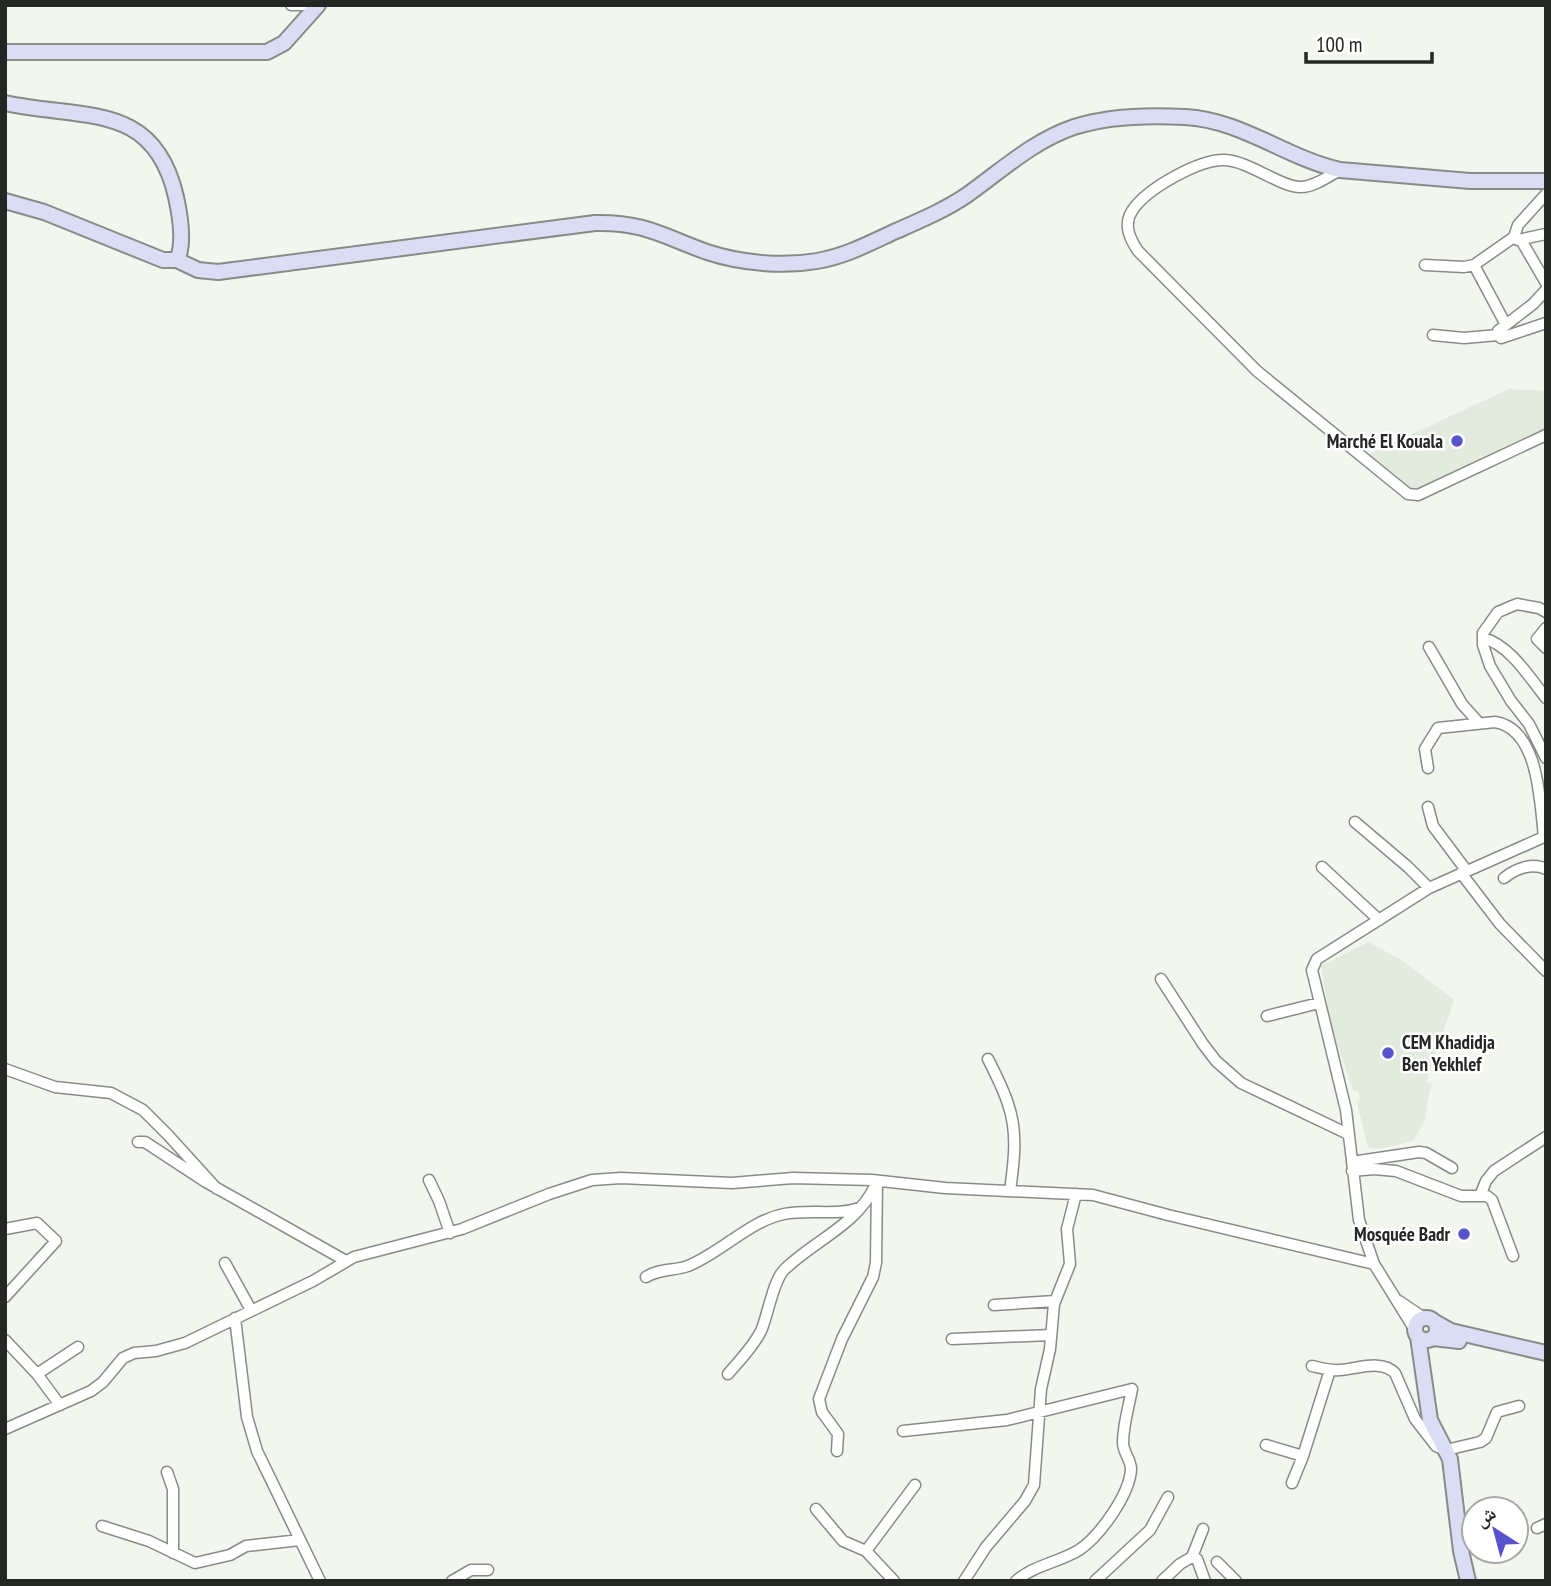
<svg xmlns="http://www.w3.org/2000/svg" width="1551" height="1586" viewBox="0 0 1551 1586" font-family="'PT Sans Narrow','Noto Naskh Arabic',sans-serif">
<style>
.built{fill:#e2ebdd}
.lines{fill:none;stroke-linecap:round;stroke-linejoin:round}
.street-casing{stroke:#888c86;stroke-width:13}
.secondary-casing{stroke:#888c86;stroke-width:18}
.street{stroke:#fff;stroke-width:10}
.secondary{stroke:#dbddf5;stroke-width:14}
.poi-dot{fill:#5653cb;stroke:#fff;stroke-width:2.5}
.labels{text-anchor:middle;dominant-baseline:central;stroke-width:5;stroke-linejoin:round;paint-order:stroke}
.poi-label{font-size:19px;font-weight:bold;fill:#252724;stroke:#fff;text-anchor:end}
</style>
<rect width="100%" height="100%" fill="#f2f6ef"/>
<path class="built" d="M1509 389 1546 391V429L1412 492 1369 454Z
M1368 942 1400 959 1454 1000 1426 1082 1433 1084 1428 1098 1425 1119 1413 1141 1379 1149 1368 1148 1357 1102 1360 1098 1358 1092 1353 1090 1330 1023 1321 966Z"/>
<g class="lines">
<defs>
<path id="street" d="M291 5H303
M1340 170C1329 176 1314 187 1301 187 1282 188 1249 161 1225 160 1199 159 1146 189 1132 211 1123 225 1130 239 1138 251L1257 371 1408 494 1418 495 1546 435
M1546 194 1518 225 1514 237 1518 240 1546 234
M1521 240 1546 283
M1425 265 1464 267 1474 265 1514 237
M1474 265 1506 325
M1546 290 1533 304 1498 331V335L1501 338 1546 323
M1433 335 1464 338 1498 335
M1546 612 1539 608 1517 604 1498 612 1483 633V645L1490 666 1511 701 1529 724 1546 758
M1546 628 1537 639 1546 648
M1483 638C1510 645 1529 677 1546 698
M1429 647 1462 704 1479 723
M1428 768 1425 749 1438 728 1495 722C1539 729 1540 802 1544 837
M1428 807 1433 826 1466 870
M1355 822 1408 867 1429 888
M1322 867 1379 920
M1461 873 1500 924 1546 971
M1504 878C1515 869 1532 862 1546 869
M1161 979 1203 1044 1216 1061 1241 1083 1348 1134
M1267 1016 1319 1003
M988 1059C995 1073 1003 1088 1008 1104 1018 1132 1014 1162 1010 1191
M5 1069 55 1087 111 1093 143 1110 168 1135 217 1189
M138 1142H145L206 1182 346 1261
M1352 1162 1419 1152 1426 1153 1452 1168
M1352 1171 1374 1169 1396 1171 1461 1196H1487L1492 1200 1513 1256
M429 1180 439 1201 450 1233
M1480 1196 1486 1181 1494 1171 1546 1137
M5 1229 37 1223 56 1241 5 1297
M225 1263 251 1310
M646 1277C660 1268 674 1271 688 1266 721 1253 749 1221 784 1214 810 1209 836 1216 860 1208
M1399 1301 1424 1318
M994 1305 1055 1301
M235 1318 247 1417 257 1451 320 1581
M1415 1330 1374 1264 1359 1220 1346 1110 1312 970 1317 959 1429 888 1546 836
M952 1339 1051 1335
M5 1340 37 1374 60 1405
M1312 1366C1321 1368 1330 1371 1340 1370 1358 1369 1381 1359 1395 1373L1415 1419 1436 1446 1446 1450 1480 1442 1486 1438 1497 1412 1519 1406
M37 1374 78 1347
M728 1374C740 1360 753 1347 761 1331 768 1315 773 1281 784 1270 813 1241 856 1226 875 1186
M5 1429 91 1391 103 1382 123 1358 134 1353 156 1351 185 1343 313 1281 354 1257 462 1229 549 1194 592 1180 621 1178 732 1183 793 1178 872 1180 945 1188 1093 1195 1168 1215 1374 1264
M903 1431 1007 1420 1132 1389C1129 1406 1123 1425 1123 1443 1123 1452 1131 1460 1131 1469 1130 1494 1100 1536 1079 1550 1060 1562 1034 1565 1016 1581
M1266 1445 1303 1456
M837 1451 838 1434 822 1412 819 1399 842 1339 873 1277 876 1263 877 1181
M167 1472 173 1489V1553
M1292 1483 1303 1456 1330 1370
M816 1509 843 1541 866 1551 894 1581
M102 1526 149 1541 195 1563 230 1555 246 1546 300 1540
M1537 1528 1546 1524
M866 1551 915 1485
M1192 1557 1203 1529
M1217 1562 1236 1581
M452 1581 471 1570H488
M964 1581 986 1547 1025 1501 1034 1485 1041 1389 1050 1349 1054 1304 1070 1264 1067 1229 1076 1194
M1095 1581 1150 1530 1168 1497
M1162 1581 1180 1564 1192 1557 1197 1559 1205 1581"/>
<path id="secondary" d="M5 52H267L284 43 318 5
M5 103C82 120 154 100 176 197 180 215 185 243 177 260H163L44 212 5 201
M177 260 198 270 218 272 595 223C645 222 662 236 707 252 740 263 782 267 817 261 846 256 870 243 896 231 921 220 945 210 967 195 1002 170 1033 141 1074 127 1108 116 1150 115 1185 117 1242 120 1286 158 1340 170L1470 181H1546
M1415 1329a11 11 0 1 1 22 0a11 11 0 1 1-22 0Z
M1435 1322 1451 1331 1546 1353
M1418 1337 1430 1420 1450 1459 1461 1551 1468 1581
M1433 1338 1459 1341"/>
</defs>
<use href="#street" class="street-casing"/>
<use href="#secondary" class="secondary-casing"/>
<use href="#street" class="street"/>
<use href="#secondary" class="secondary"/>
</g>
<g class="poi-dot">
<circle cx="1457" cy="441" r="7"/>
<circle cx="1388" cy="1053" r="7"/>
<circle cx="1464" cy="1234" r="7"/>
</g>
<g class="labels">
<g class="poi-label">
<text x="1443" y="441">Marché El Kouala</text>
<text x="1402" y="1042" text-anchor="start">CEM Khadidja<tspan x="1402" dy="22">Ben Yekhlef</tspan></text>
<text x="1450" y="1234">Mosquée Badr</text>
</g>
</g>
<rect width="1551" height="1586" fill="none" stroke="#252724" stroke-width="14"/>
<g transform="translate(1495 1530) rotate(324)"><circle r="33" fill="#ffffff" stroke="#a8a9a7" stroke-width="2"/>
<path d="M0-5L12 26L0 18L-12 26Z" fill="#5653cb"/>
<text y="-10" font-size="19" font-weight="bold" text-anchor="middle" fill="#252724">ش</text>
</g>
<path d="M1306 52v10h126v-10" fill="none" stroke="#252724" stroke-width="3.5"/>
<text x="1316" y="52" font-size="21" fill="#252724" stroke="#ffffff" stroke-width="5" paint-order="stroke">100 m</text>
</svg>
